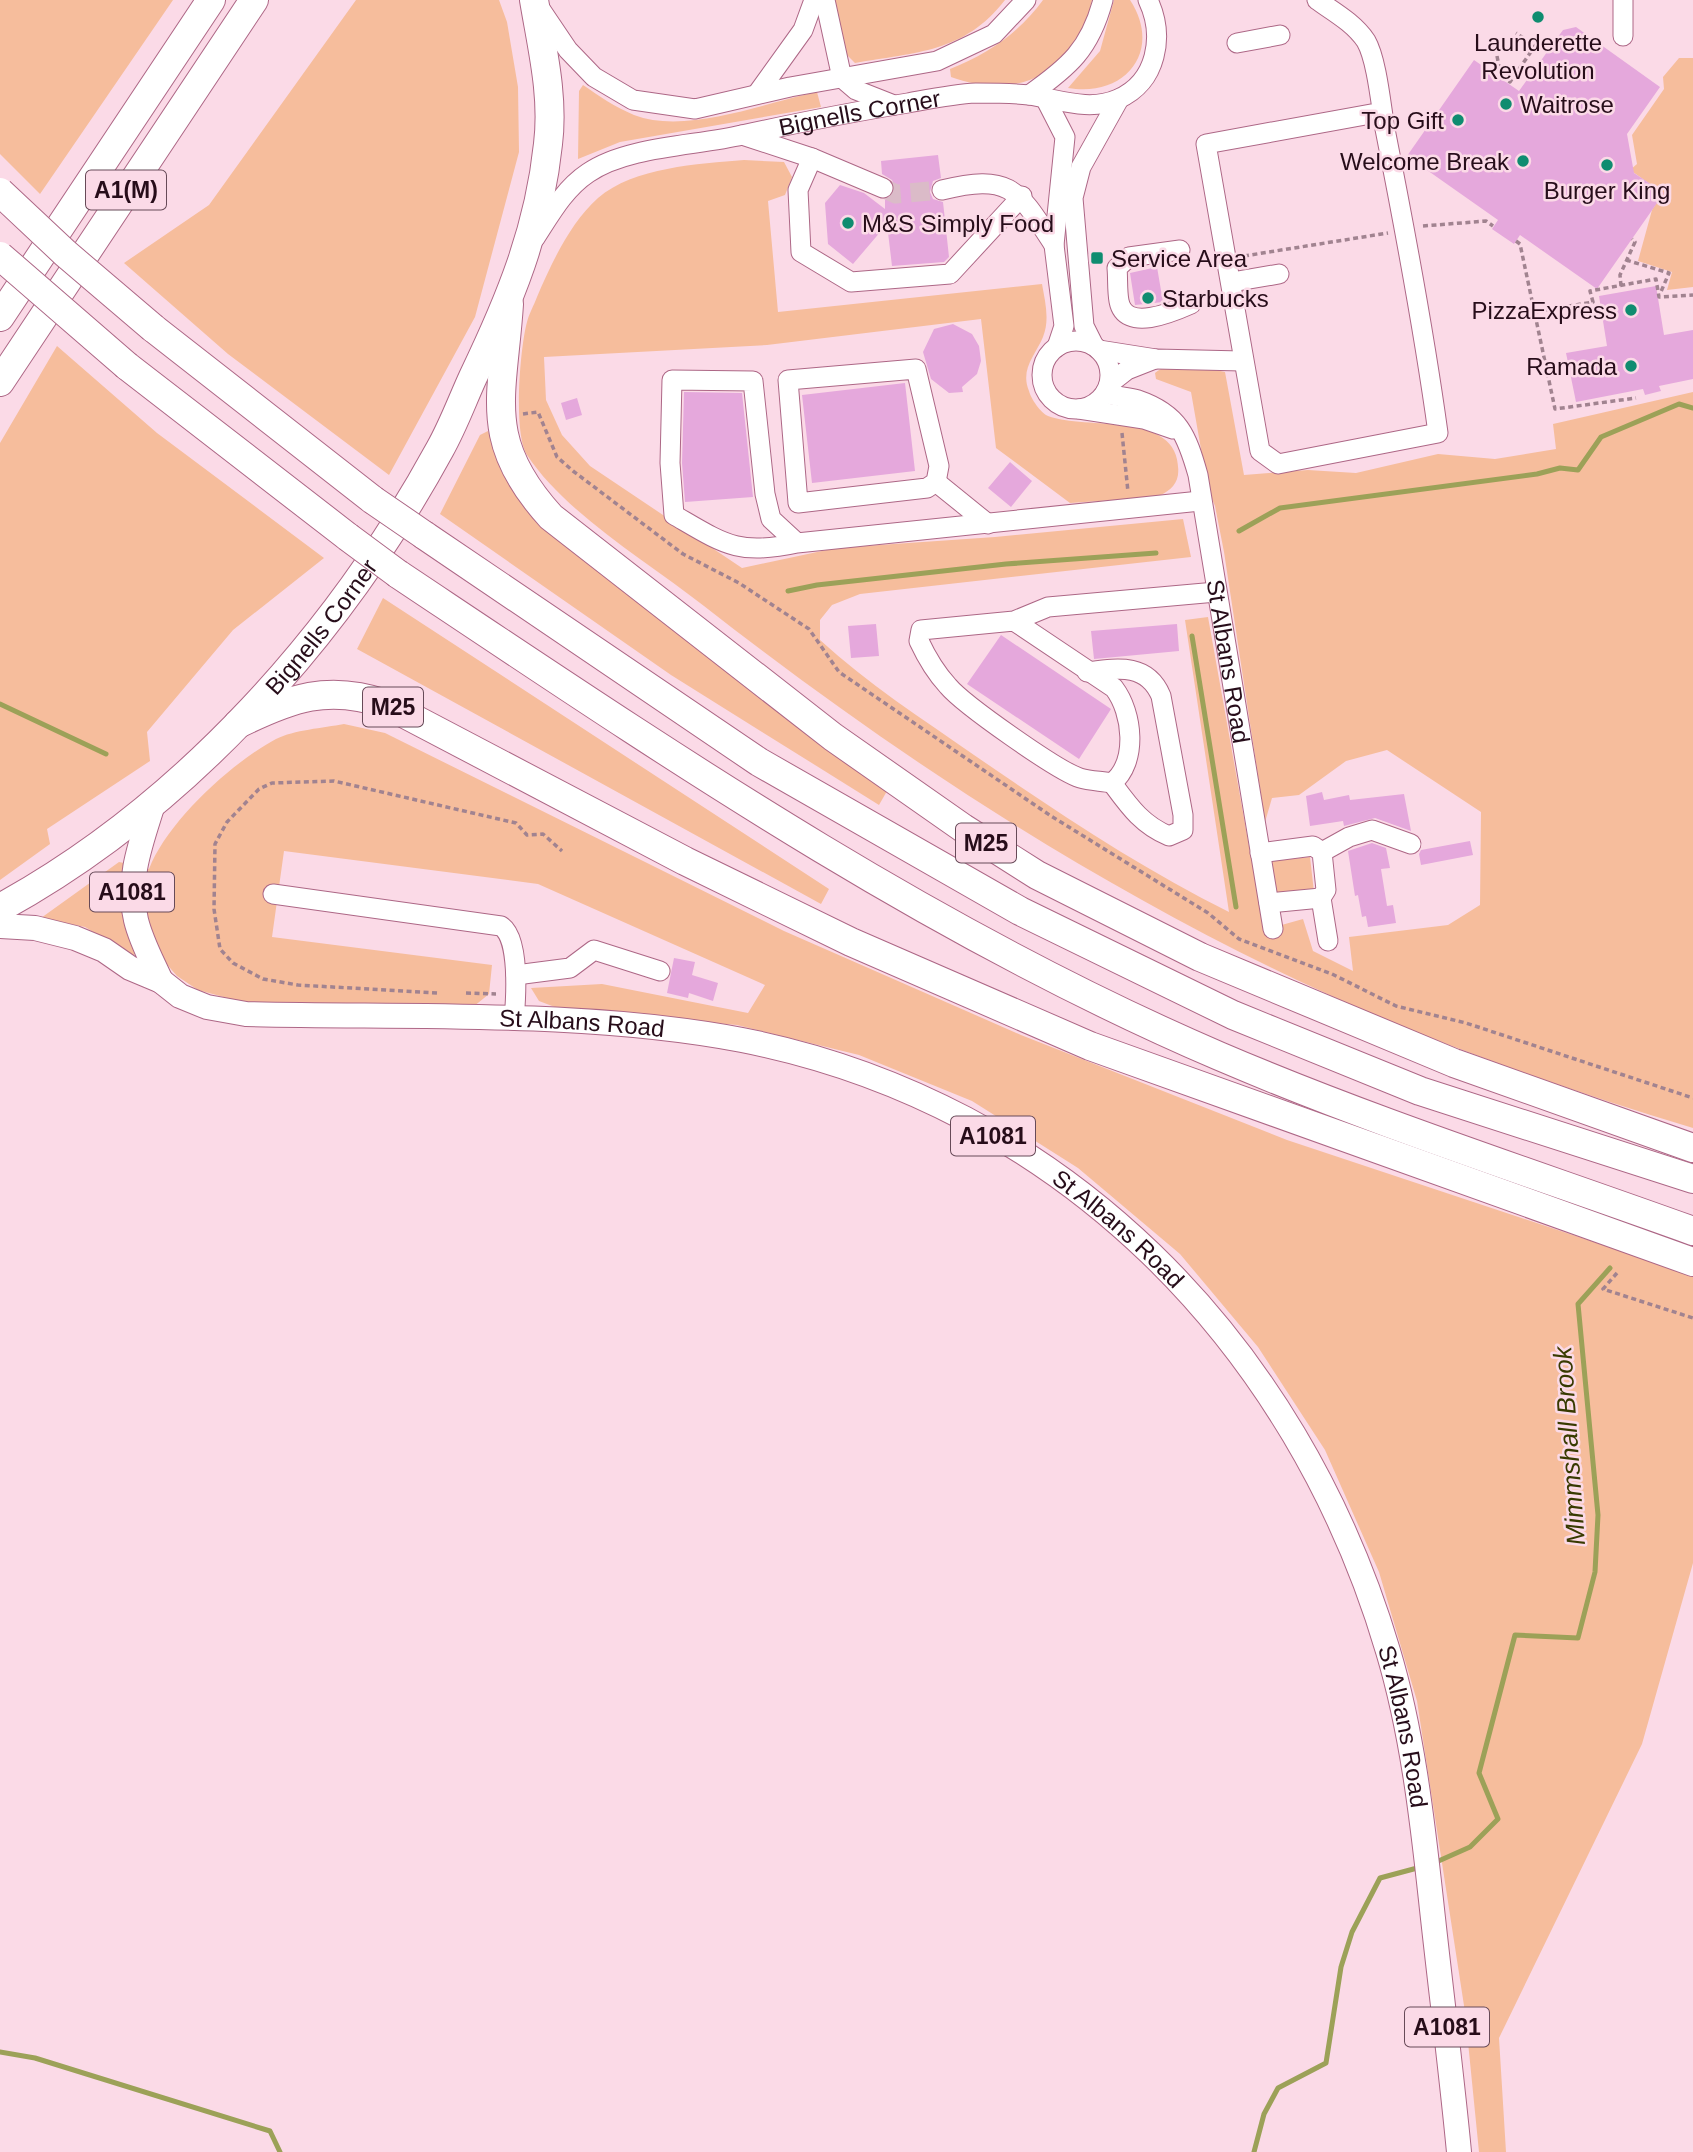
<svg xmlns="http://www.w3.org/2000/svg" width="1693" height="2152" viewBox="0 0 1693 2152" font-family="Helvetica,sans-serif">
<style>
.green{fill:#f6bd9c}
.lines{fill:none;stroke-linecap:round;stroke-linejoin:round}
.stream{stroke:#9ca158;stroke-width:5}
.building{fill:#e5a8dc}
.minor-tunnel{stroke:#dbbbc8;stroke-width:19;stroke-dasharray:19 10;stroke-linecap:butt}
.minor-casing{stroke:#ad6786;stroke-width:21}
.major-casing{stroke:#ad6786;stroke-width:26}
.highway-casing{stroke:#ad6786;stroke-width:30}
.path{stroke:#a18390;stroke-width:3.5;stroke-dasharray:5 3.5;stroke-linecap:butt}
.minor{stroke:#fff;stroke-width:19}
.major{stroke:#fff;stroke-width:24}
.highway{stroke:#fff;stroke-width:28}
.highway-bridge-casing{stroke:#ad6786;stroke-width:30;stroke-linecap:butt}
.highway-bridge{stroke:#fff;stroke-width:28}
.poi-dot{fill:#0f8c70;stroke:#fbdae7;stroke-width:2.5}
.labels{text-anchor:middle;dominant-baseline:central;stroke-width:5;stroke-linejoin:round;paint-order:stroke}
.shield{fill:#fbdae7;stroke:#674a58;stroke-width:2}
.shield-label{font-size:23px;font-weight:bold;fill:#270d1a}
.poi-label{font-size:24px;fill:#270d1a;stroke:#fbdae7;text-anchor:start}
.street-label{font-size:24px;fill:#270d1a;stroke:#fbdae7}
.water-label{font-size:26px;font-style:italic;fill:#383a00;stroke:#fbdae7}
</style>
<rect width="100%" height="100%" fill="#fbdae7"/>
<path class="green" d="M0 0H173L40 194 0 154Z
M356 0H499L507 22 518 87 519 152 475 317 389 475 228 354 124 263 209 205Z
M835 0H1005C964 53 916 52 855 63L845 53Z
M1043 0H1092C1078 71 1020 102 951 77L950 69C988 54 1019 33 1043 0Z
M1114 0H1130C1163 50 1126 98 1068 88L1100 51Z
M1679 58H1693V287L1667 290 1672 272 1638 261 1652 210 1663 193 1630 170 1637 164 1632 135 1664 89 1663 77Z
M583 85C599 96 615 107 634 115 686 135 763 103 817 92L821 107 620 142 578 159 579 91Z
M744 160 784 162 792 177 785 195 768 201 778 312 1042 284C1045 301 1050 320 1043 337 1035 356 1020 369 1029 391 1031 399 1041 413 1048 416 1087 431 1184 409 1178 475 1176 487 1167 492 1157 497L1070 503 996 448 981 319 767 345 544 357 546 400 562 435 590 466 742 568 836 548 995 537 1183 519 1191 557 860 594 832 605 820 620V640C868 684 921 718 974 755 1057 812 1139 867 1229 912L1185 620 1208 617 1264 930 1303 919 1313 951 1353 971 1349 937 1448 925 1480 905 1481 812 1387 750 1346 761 1299 795 1272 798 1265 822 1224 552 1215 506 1208 489 1191 392 1156 379 1155 373C1172 358 1205 368 1225 372L1244 475 1308 470 1356 473 1438 454 1495 459 1556 449 1553 424 1693 392V1128C1558 1087 1424 1040 1297 980 1085 879 889 751 704 606 648 562 566 514 527 455 513 433 520 348 527 322 529 314 534 305 537 297 551 264 570 223 598 198 634 167 698 164 744 160Z
M57 346 157 433 324 558 233 630 147 732 150 761 47 829 50 844 0 880V443Z
M488 431 504 475 887 791 879 805 671 675 440 514 480 435Z
M383 598 829 889 821 904 357 649Z
M344 724 385 733 784 931 1021 1035 1287 1140 1693 1275V1563L1642 1744 1499 2038 1506 2152H1479L1465 2012 1417 1701 1379 1572 1325 1450 1258 1347 1180 1254 1078 1168 972 1101 859 1055 737 1025 560 1009 539 1001 531 988 602 984 748 1013 765 985 538 884 284 851 272 937 492 965 489 994 473 1007 242 1002 198 990 177 976 164 961 143 920 142 867 149 869C167 822 231 763 276 739 294 730 323 728 344 724Z
M1310 857 1314 892 1276 896 1272 861Z
M119 862 124 863C118 896 120 923 136 953L133 956 85 927 41 918Z"/>
<g class="lines">
<path class="stream" d="M1239 531 1280 508 1537 474 1560 468 1578 470 1601 437 1679 404 1693 408
M788 591 817 585 1006 564 1156 553
M1192 636 1236 907
M0 704 106 754
M1434 1863 1470 1847 1498 1819 1479 1773 1515 1635 1578 1638 1595 1572 1598 1515 1578 1304 1610 1268
M0 2052 35 2058 270 2131 280 2152
M1254 2152 1264 2114 1278 2088 1326 2063 1341 1967 1352 1932 1380 1878 1421 1867"/>
</g>
<path class="building" d="M1576 27 1660 87 1627 134 1634 173 1664 193 1597 289 1520 235 1514 244 1492 229 1498 220 1407 156 1474 60 1519 91 1563 30Z
M938 155 941 178 933 181 930 192 933 199 943 202 949 257 944 262 892 266 887 224 853 264 828 244 825 203 840 185 864 193 885 209V200L891 197 895 187 892 180 882 174 881 161Z
M1157 267 1163 302 1135 305 1130 273Z
M1656 286 1664 335 1693 330V379L1659 386 1661 391 1645 395 1643 389 1576 402 1566 353 1607 346 1599 296Z
M953 324 972 334 979 346 981 361 977 374 962 387 963 392 949 393 931 379 923 352 934 329Z
M905 383 915 471 812 483 802 395Z
M684 392 742 393 753 497 685 502 682 463Z
M577 398 582 415 566 420 561 403Z
M1010 462 1032 481 1011 507 988 488Z
M876 624 879 656 851 658 848 626Z
M1177 624 1179 651 1094 659 1091 631Z
M1001 635 1111 709 1079 759 967 684Z
M1322 792 1324 800 1349 795 1350 800 1404 794 1411 831 1375 818 1344 826 1343 821 1310 826 1306 796Z
M1470 841 1473 855 1421 865 1419 854 1421 850Z
M1372 843 1386 848 1390 868 1381 869 1387 906 1393 905 1396 923 1368 927 1366 916 1362 917 1358 895 1355 896 1348 851Z
M674 958 695 962 692 975 718 983 713 1001 689 993 688 998 667 993Z"/>
<g class="lines">
<path class="minor-tunnel" d="M883 188 896 194 942 190"/>
<defs>
<g id="minor">
<path d="M825 0 842 78 856 90 894 105"/>
<path d="M1317 0C1334 12 1354 23 1366 41 1377 60 1381 106 1385 129 1405 230 1424 331 1438 433L1278 464 1260 451 1206 144 1382 112"/>
<path d="M1623 0V36"/>
<path d="M539 7 568 50 594 77 633 100 695 109 790 87 937 61 994 34 1026 0"/>
<path d="M1237 43 1280 35"/>
<path d="M757 94 803 30 814 0"/>
<path d="M1029 95C1069 67 1090 49 1103 0"/>
<path d="M1045 98 1065 137 1054 245 1064 326 1057 347"/>
<path d="M742 135 812 158 883 188"/>
<path d="M812 158 798 190 801 252 851 282 950 274 1022 196"/>
<path d="M942 190C1011 173 1018 190 1054 245"/>
<path id="s1" d="M535 238C550 215 564 189 588 173 627 146 696 146 742 135 797 123 852 112 908 103 930 99 954 94 976 93 994 93 1012 93 1029 95 1058 99 1089 112 1118 99 1157 82 1165 36 1148 0"/>
<path d="M1180 250 1129 257 1117 268C1118 278 1117 290 1119 301 1125 333 1173 312 1191 304"/>
<path d="M1232 282 1279 274"/>
<circle cx="1076" cy="375" r="34"/>
<path d="M1094 346 1084 326 1073 198 1081 167 1119 99"/>
<path d="M1099 350 1156 359 1242 361"/>
<path d="M916 369 939 466 936 482 927 488 798 503 788 380Z"/>
<path d="M1109 384 1127 370 1155 359"/>
<path id="s2" d="M1105 393C1116 397 1127 397 1138 400 1179 414 1187 436 1198 475L1273 929"/>
<path d="M1079 409 1144 419 1173 429"/>
<path d="M936 482 988 524"/>
<path d="M797 543 771 519 765 494 753 381 672 380 670 463 674 515C724 544 738 556 797 543L1200 501"/>
<path d="M1014 621 1114 688C1133 713 1138 762 1112 783 1102 781 1090 781 1080 778 1058 771 964 705 948 686 936 673 926 656 919 641L921 630 1014 621 1048 607 1216 592"/>
<path d="M1087 672C1118 668 1147 663 1161 696L1183 815V830L1169 836C1142 825 1129 806 1112 783"/>
<path d="M1322 852 1349 837 1372 830 1411 844"/>
<path d="M1260 853 1313 846 1322 852 1326 890 1321 898 1269 903"/>
<path d="M273 894 501 926C520 938 516 998 514 1020"/>
<path d="M1321 898 1328 941"/>
<path d="M516 975 570 968 594 950 660 971"/>
</g>
<g id="major">
<path d="M154 801C142 840 126 879 136 920 141 941 152 961 161 981"/>
<path id="s3" d="M0 926 35 928 75 938 104 950 130 968 161 981 180 996 207 1007 246 1014C405 1018 585 1010 742 1040 1062 1103 1297 1343 1388 1651 1412 1731 1422 1817 1431 1900 1440 1984 1451 2068 1459 2152"/>
</g>
<g id="highway">
<path d="M509 304C503 397 481 440 551 517L833 737 963 828 1037 875 1200 957 1454 1063 1693 1148"/>
<path d="M0 317 211 0"/>
<path d="M153 328 373 500"/>
<path d="M127 366 348 537"/>
<path d="M0 382 254 0"/>
<path d="M424 535 759 762 1020 911 1233 1015 1420 1091 1693 1179"/>
<path d="M398 574C662 750 925 930 1219 1056 1373 1122 1535 1174 1693 1231"/>
<path d="M238 724C291 698 328 684 386 704L685 861 851 942 1090 1046 1693 1262"/>
<path id="s4" d="M0 908C186 806 339 634 440 449 453 426 462 401 473 377 510 300 539 230 548 144 554 96 542 48 534 0"/>
</g>
</defs>
<use href="#minor" class="minor-casing"/>
<use href="#major" class="major-casing"/>
<use href="#highway" class="highway-casing"/>
<path class="path" d="M1497 56 1501 77
M1501 77 1510 82 1535 46 1516 33
M1423 226 1486 221 1493 226
M1516 241 1520 244 1555 409 1636 398
M1244 256 1388 233
M1626 260 1669 273 1660 294
M1621 286 1620 275 1635 242 1632 239
M1534 312 1593 302 1590 291 1656 279 1659 297 1693 295
M523 414 538 412 557 457 573 471 683 554 739 583 809 629 839 672 1051 816 1208 913 1239 939 1332 974 1396 1006 1466 1023 1693 1098
M1122 433 1128 492
M437 993 298 985 263 979 233 963 220 949 214 909 215 844 227 822 259 789 272 783 334 781 516 823 527 835 543 834 562 851
M466 993 496 994
M1617 1273 1603 1289 1693 1318"/>
<use href="#minor" class="minor"/>
<use href="#major" class="major"/>
<use href="#highway" class="highway"/>
<defs>
<path id="highway-bridge" d="M0 192 65 253 153 328
M0 256 127 366
M373 500 424 535
M348 537 398 574"/>
</defs>
<use href="#highway-bridge" class="highway-bridge-casing"/>
<use href="#highway-bridge" class="highway-bridge"/>
</g>
<g class="poi-dot">
<circle cx="1538" cy="17" r="7"/>
<circle cx="1506" cy="104" r="7"/>
<circle cx="1458" cy="120" r="7"/>
<circle cx="1523" cy="161" r="7"/>
<circle cx="1607" cy="165" r="7"/>
<circle cx="848" cy="223" r="7"/>
<rect x="1090" y="251" width="14" height="14" rx="3.5"/>
<circle cx="1148" cy="298" r="7"/>
<circle cx="1631" cy="310" r="7"/>
<circle cx="1631" cy="366" r="7"/>
</g>
<g class="labels">
<g class="shield">
<rect x="86" y="170.5" width="80" height="39" rx="5"/>
<rect x="363" y="687.5" width="60" height="39" rx="5"/>
<rect x="956" y="823.5" width="60" height="39" rx="5"/>
<rect x="90" y="872.5" width="84" height="39" rx="5"/>
<rect x="951" y="1116.5" width="84" height="39" rx="5"/>
<rect x="1405" y="2007.5" width="84" height="39" rx="5"/>
</g>
<g class="shield-label">
<text x="126" y="190">A1(M)</text>
<text x="393" y="707">M25</text>
<text x="986" y="843">M25</text>
<text x="132" y="892">A1081</text>
<text x="993" y="1136">A1081</text>
<text x="1447" y="2027">A1081</text>
</g>
<g class="poi-label">
<text x="1538" y="42" text-anchor="middle">Launderette<tspan x="1538" dy="28">Revolution</tspan></text>
<text x="1520" y="104">Waitrose</text>
<text x="1444" y="120" text-anchor="end">Top Gift</text>
<text x="1509" y="161" text-anchor="end">Welcome Break</text>
<text x="1607" y="190" text-anchor="middle">Burger King</text>
<text x="862" y="223">M&amp;S Simply Food</text>
<text x="1111" y="258">Service Area</text>
<text x="1162" y="298">Starbucks</text>
<text x="1617" y="310" text-anchor="end">PizzaExpress</text>
<text x="1617" y="366" text-anchor="end">Ramada</text>
</g>
<g class="street-label">
<text stroke="none"><textPath href="#s1" startOffset="364">Bignells Corner</textPath></text>
<text stroke="none"><textPath href="#s4" startOffset="430">Bignells Corner</textPath></text>
<text stroke="none"><textPath href="#s2" startOffset="324">St Albans Road</textPath></text>
<text stroke="none"><textPath href="#s3" startOffset="602">St Albans Road</textPath></text>
<text stroke="none"><textPath href="#s3" startOffset="1190">St Albans Road</textPath></text>
<text stroke="none"><textPath href="#s3" startOffset="1776">St Albans Road</textPath></text>
</g>
<g class="water-label">
<text transform="translate(1569 1446) rotate(-94)">Mimmshall Brook</text>
</g>
</g>
</svg>
